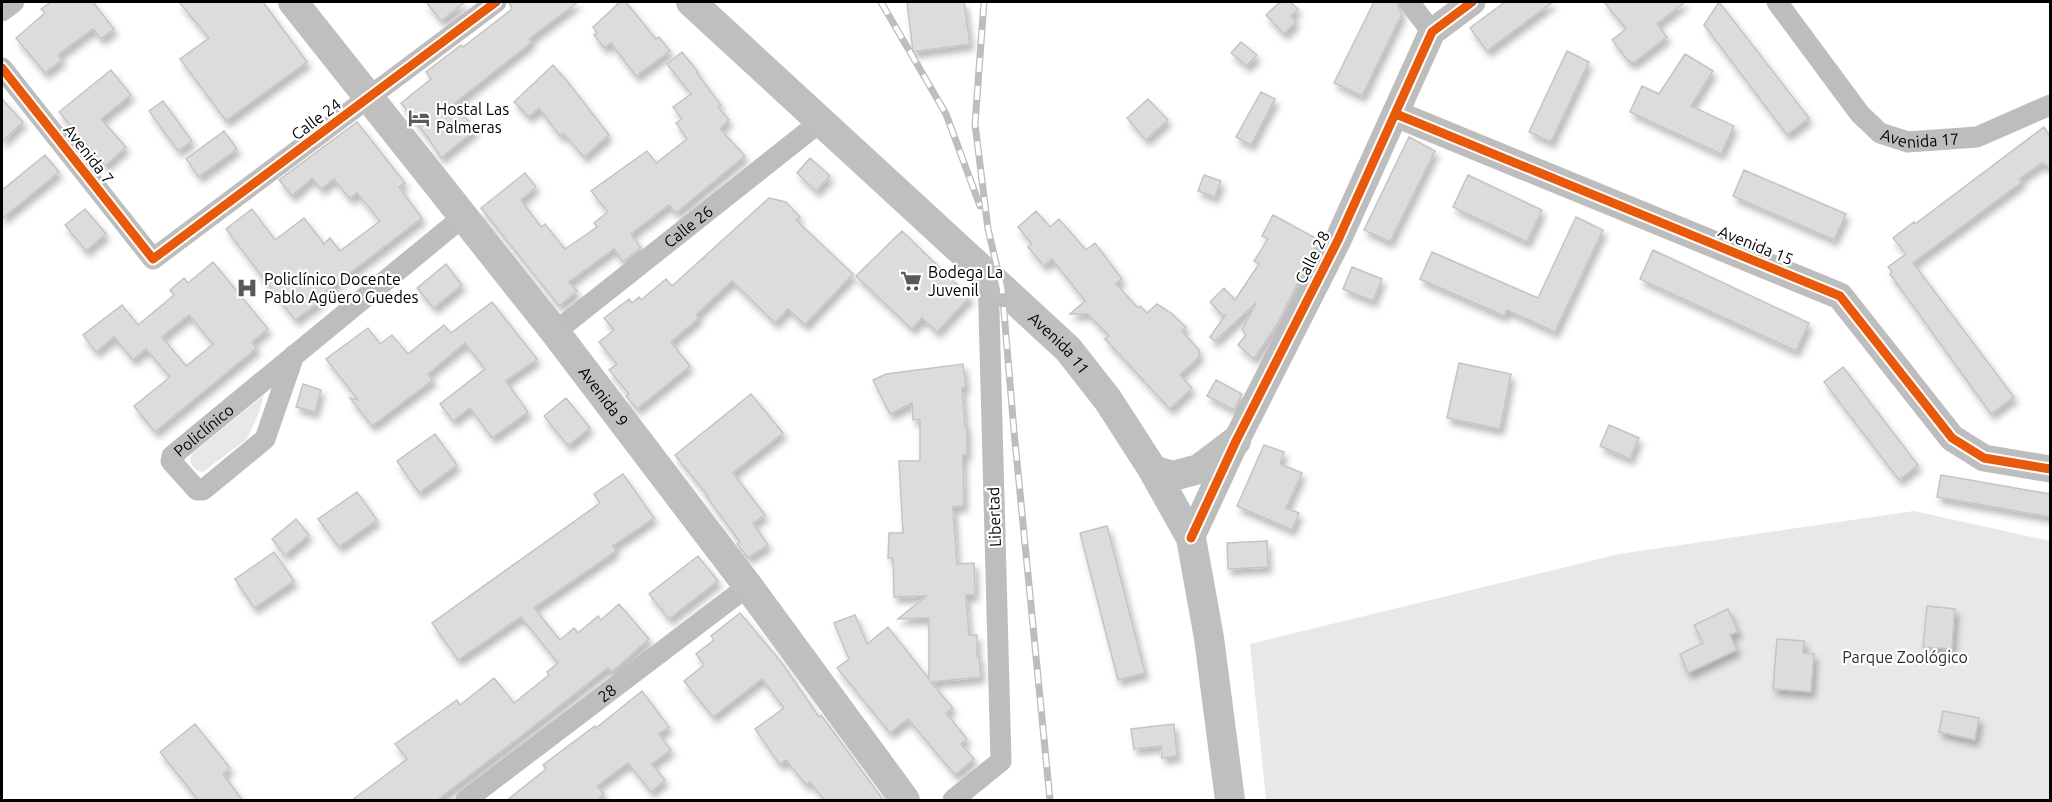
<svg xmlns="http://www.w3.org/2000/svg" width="2052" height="802" viewBox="0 0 2052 802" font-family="Ubuntu,sans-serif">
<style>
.green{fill:#e8e8e8}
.building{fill:#dcdcdc;stroke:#c4c4c4;stroke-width:1.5;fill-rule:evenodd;filter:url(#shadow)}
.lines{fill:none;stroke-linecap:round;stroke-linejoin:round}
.minor{stroke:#bdbdbd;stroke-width:21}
.tertiary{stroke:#bdbdbd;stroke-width:27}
.secondary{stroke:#bfbfbf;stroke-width:30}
.rail-casing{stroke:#bdbdbd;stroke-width:7}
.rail{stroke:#fff;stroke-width:4.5;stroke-dasharray:14;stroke-linecap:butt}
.cycleway-casing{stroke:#fff;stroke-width:13}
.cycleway{stroke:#e8590c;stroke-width:9}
.labels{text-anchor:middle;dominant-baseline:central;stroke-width:4.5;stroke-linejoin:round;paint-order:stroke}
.poi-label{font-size:16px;fill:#000;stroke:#fff;text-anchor:start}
.street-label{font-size:16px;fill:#000;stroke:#fff}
.park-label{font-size:16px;fill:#2d2d2d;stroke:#fff}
</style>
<defs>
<filter id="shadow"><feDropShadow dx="3.5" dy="6" stdDeviation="3" flood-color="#0004"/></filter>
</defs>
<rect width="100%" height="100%" fill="#fff"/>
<path class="green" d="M264 395 258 415 247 439 203 472C195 470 192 468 190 459L193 453Z
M1914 511 2050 541V800H1266L1250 644 1619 554Z"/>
<path class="building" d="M51 2H93L114 29 101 39 93 29 58 55 62 60 45 73 16 38 45 13 41 9Z
M179 2H263L307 62 226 121 180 59 209 38Z
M426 2H465L441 21Z
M509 2H578L529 39 532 42 455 103 475 130 441 158 429 139 401 103 431 79 426 72 461 45 463 47 512 9Z
M620 2H626L656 39 659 37 670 51 636 76 611 43 604 48 594 35 597 33 593 27Z
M907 2H964L970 44 913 52Z
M1280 2H1290L1298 9 1291 16 1296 22 1284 34 1266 15Z
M1374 2H1397L1402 14 1362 96 1334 83Z
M1505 2H1553L1487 51 1470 28Z
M1604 2H1685L1657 24 1667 37 1635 62H1629L1612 40 1626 29Z
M1719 2 1809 118 1787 135 1704 25Z
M1241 42 1257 55 1247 66 1231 53Z
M1567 51 1589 62 1551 142 1529 132Z
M682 52 698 72 697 73 721 105 718 107 729 120 720 129 745 156 676 213 669 205 631 234 641 248 623 262 614 249 569 282 577 291 559 306 481 208 525 173 536 187 521 200 541 227 545 224 565 249 597 227 594 223 608 212 591 191 647 151 656 163 687 139 676 123 682 119 673 107 691 94 667 64Z
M1685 54 1713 71 1691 106 1734 126 1721 154 1630 112 1642 86 1659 94Z
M553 65 567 81 609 135 584 157 563 133 560 136 539 108 529 117 514 102Z
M111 70 131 95 101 119 126 147 105 166 59 112Z
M1261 92 1275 99 1251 145 1236 137Z
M2 99 23 122 2 142Z
M1148 99 1168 120 1146 140 1127 118Z
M163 101 192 141 178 151 149 111Z
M357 122 405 183 399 187 422 218 319 297 321 301 295 320 226 229 252 209 275 240 304 218 324 244 330 238 340 251 380 221 357 193 350 199 334 179 321 189 312 178 292 196 279 180Z
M2044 127 2050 136V167L2042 163 2019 179 2022 182 1913 263 2014 397 1991 414 1890 274 1892 272 1888 267 1906 254 1893 238 1914 222 1915 224Z
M224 131 237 149 199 177 186 159Z
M1409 137 1435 151 1390 242 1364 230Z
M45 155 59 172 2 219V190Z
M810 158 830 176 816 191 797 173Z
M1744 170 1846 214 1834 240 1733 196Z
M1204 175 1221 181 1215 197 1198 191Z
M1468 175 1542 210 1527 242 1453 207Z
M769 198 786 202 800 217 796 220 853 274 805 325 788 309 775 323 732 281 696 315 699 318 671 342 690 366 637 409 626 396 629 394 609 370 617 364 599 342 614 330 604 318 629 299 632 303 639 297 641 300 666 279 672 286Z
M85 209 106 234 86 251 65 225Z
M1036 211 1050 227 1059 219 1086 250 1095 243 1122 279 1116 284 1138 308 1140 306 1147 313 1157 304 1171 313 1186 327 1182 331 1199 350V357L1180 375 1192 388 1170 409 1105 339 1109 336 1088 314H1070L1085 301 1052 259 1044 266 1028 247 1032 244 1018 227Z
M1273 215 1319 240 1278 323 1254 359 1238 345 1246 335 1242 330 1256 303 1215 341 1210 337 1226 314 1223 316 1210 302 1224 288 1235 300 1259 264 1254 261 1268 239 1262 236Z
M1576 217 1603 230 1555 332 1507 310 1504 316 1420 279 1432 252 1538 298Z
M902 231 970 297 937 332 922 318 912 329 856 276Z
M1653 250 1809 323 1796 351 1640 279Z
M213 262 268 329 252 342 257 348 155 432 134 406 170 377 146 349 133 360 114 337 96 352 83 335 122 305 138 325 174 295 170 290 184 278 188 283ZM189 315 213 344 186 366 162 337Z
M446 264 462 285 434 308 417 288Z
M1352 267 1382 279 1373 301 1343 289Z
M492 302 537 359 506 381 528 412 492 438 470 408 453 421 440 404 485 369 465 343 428 374 433 380 372 426 350 398 358 400 326 359 368 328 380 344 392 335 408 354 444 325 451 333Z
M1459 363 1511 374 1500 429 1447 418Z
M963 364 966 387 962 388 965 426H967V455H963L964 506 953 507 954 522 957 564 974 563 975 595H966L969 635H977V656H979L981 677 931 682 953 708 946 713 967 739 961 744 974 759 955 775 908 719 890 733 837 668 849 659 834 623 855 615 867 644 888 627 929 679V618L898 619 926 596 894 597 893 558H888L889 533H903L899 461H920V419L913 420 912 403 890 414 873 380 886 374Z
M1843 367 1918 465 1899 480 1824 382Z
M1216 380 1242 394 1234 410 1207 396Z
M303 384 321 390 315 412 296 407Z
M751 394 783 433 733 473 765 515 753 523 768 545 748 558 737 544 740 542 707 497 708 496 675 455Z
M566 398 590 428 568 446 544 416Z
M1609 425 1639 438 1630 459 1600 446Z
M435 434 457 465 419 493 397 461Z
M1264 445 1284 452 1280 464 1302 473 1286 508 1299 513 1292 530 1237 506Z
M623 474 654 518 613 546 616 551 534 608 560 640 574 628 578 633 598 616 601 620 619 604 649 639 612 672 608 668 520 737 436 801H351L407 759 395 744 457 700 460 705 494 678 514 703 549 675 547 672 558 663 521 617 458 660 432 623 600 503 594 494Z
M1941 475 2050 494V517L1937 497Z
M357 492 377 520 339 547 318 519Z
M296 519 309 535 285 555 272 539Z
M1107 526 1145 673 1118 680 1080 533Z
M1267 541 1268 567 1228 569 1227 543Z
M274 552 294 581 254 608 235 579Z
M698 556 718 581 669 619 649 594Z
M1927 606 1955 609 1952 649 1923 647Z
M1728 609 1738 632 1730 635 1737 650 1688 673 1680 654 1703 643 1694 625Z
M740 613 782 663 819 717 821 715 884 801H825L810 782 806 785 786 760 780 765 755 729 784 708 762 679 713 717 684 681 704 665 696 654 714 640 711 636Z
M1777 639 1804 641 1803 653 1814 654 1811 692 1773 689Z
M642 691 669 727 659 734 671 750 652 764 665 780 651 792 628 763 597 786 604 794 596 801H506L546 769 543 765 595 726 596 728Z
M1943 711 1979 718 1975 740 1939 732Z
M195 724 230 768 223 774 243 801H199L160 752Z
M1174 724 1177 756 1162 758 1161 746 1134 749 1131 729Z"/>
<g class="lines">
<g class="minor">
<path d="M1409 2 1432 32"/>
<path id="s1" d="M1777 2 1860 114 1880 133 1908 142 1977 137 2050 105"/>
<path d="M2 11 14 2"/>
<path d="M2 68 153 259 496 2"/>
<path id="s2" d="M555 332 820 122"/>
<path id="s3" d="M294 355 265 439 203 490H197L171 461 172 456 464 216"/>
<path id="s4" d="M466 800 748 586"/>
<path d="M953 800 1001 761 988 273"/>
</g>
<path class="tertiary" d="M1396 114 1840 296 1952 438 1984 458 2050 469
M1191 538 1236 441 1338 240 1432 32 1472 2"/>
<g class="secondary">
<path id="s5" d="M293 2 555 332 748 586 905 800"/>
<path id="s6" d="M691 2 1068 349 1108 400 1153 470 1191 538 1209 638 1230 800"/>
<path d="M1153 470 1173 476 1199 469 1236 441"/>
</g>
<defs>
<path id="rail" d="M881 2 946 114 980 206
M984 2 975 124 988 229 1002 288 1014 431 1050 800"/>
</defs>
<use href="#rail" class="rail-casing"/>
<use href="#rail" class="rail"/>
<defs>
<path id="cycleway" d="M2 68 153 259 496 2
M1396 114 1840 296 1952 438 1984 458 2050 469
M1191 538 1236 441 1338 240 1432 32 1472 2"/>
</defs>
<use href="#cycleway" class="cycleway-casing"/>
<use href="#cycleway" class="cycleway"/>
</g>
<defs>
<symbol id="hotel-bare" viewBox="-9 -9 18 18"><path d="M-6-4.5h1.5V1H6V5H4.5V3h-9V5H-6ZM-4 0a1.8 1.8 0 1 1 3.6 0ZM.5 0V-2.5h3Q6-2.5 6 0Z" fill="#595959" stroke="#fff" stroke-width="2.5" paint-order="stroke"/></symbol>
<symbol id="supermarket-bare" viewBox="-9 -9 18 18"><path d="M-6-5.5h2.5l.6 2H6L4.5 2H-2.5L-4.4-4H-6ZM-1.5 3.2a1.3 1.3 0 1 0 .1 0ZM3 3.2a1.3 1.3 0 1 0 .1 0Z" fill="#595959" stroke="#fff" stroke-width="2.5" paint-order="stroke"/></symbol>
<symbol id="hospital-bare" viewBox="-9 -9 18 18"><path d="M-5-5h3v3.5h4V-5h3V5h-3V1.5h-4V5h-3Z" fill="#595959" stroke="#fff" stroke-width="2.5" paint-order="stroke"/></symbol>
</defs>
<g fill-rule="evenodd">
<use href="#hotel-bare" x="404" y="103" width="30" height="30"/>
<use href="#supermarket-bare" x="896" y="266" width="30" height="30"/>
<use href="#hospital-bare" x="232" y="273" width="30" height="30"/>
</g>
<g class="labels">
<g class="poi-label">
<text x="436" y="109">Hostal Las<tspan x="436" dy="18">Palmeras</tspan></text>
<text x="928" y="272">Bodega La<tspan x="928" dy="18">Juvenil</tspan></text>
<text x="264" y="279">Policlínico Docente<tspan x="264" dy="18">Pablo Agüero Guedes</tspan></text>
</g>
<g class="street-label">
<text transform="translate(316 119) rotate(-37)">Calle 24</text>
<text stroke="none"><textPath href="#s1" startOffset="208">Avenida 17</textPath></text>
<text transform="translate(89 154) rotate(52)">Avenida 7</text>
<text stroke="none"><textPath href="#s2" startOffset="170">Calle 26</textPath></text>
<text transform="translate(1756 245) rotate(22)">Avenida 15</text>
<text transform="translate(1312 257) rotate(-63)">Calle 28</text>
<text stroke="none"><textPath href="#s6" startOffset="502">Avenida 11</textPath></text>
<text stroke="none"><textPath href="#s5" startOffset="502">Avenida 9</textPath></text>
<text stroke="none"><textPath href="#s3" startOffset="260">Policlínico</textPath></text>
<text transform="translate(994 517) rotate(-92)">Libertad</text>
<text stroke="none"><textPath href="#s4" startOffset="177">28</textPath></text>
</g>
<g class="park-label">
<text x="1905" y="657">Parque Zoológico</text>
</g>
</g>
<rect width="2052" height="802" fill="none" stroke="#000000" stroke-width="6"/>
</svg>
